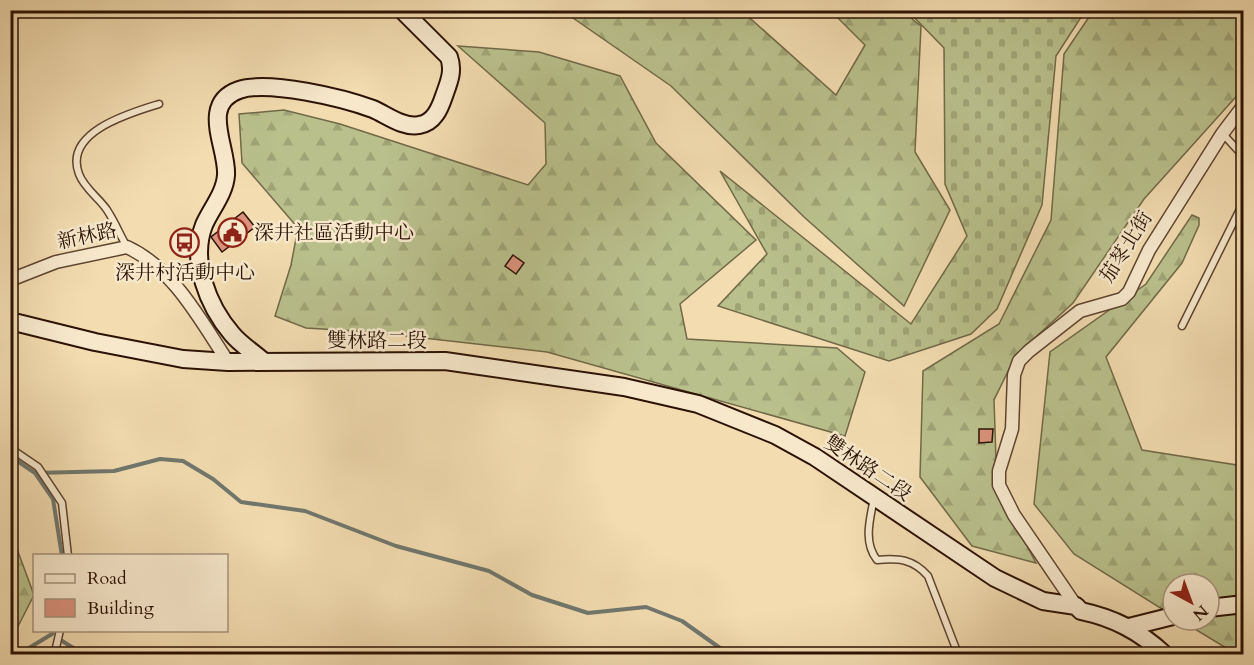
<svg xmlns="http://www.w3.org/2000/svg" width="1254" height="665" viewBox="0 0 1254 665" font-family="Cardo,'Noto Serif TC',serif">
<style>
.forest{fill:url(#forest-firs);stroke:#726948;stroke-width:1.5}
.cemetery{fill:url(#cemetery-stones);stroke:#726948;stroke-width:1.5}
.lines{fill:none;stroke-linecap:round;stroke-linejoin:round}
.stream{stroke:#70776e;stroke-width:4}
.building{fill:#da927c;stroke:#2c1205;stroke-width:1.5}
.lane-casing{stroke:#5e4430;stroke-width:9}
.street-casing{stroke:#5e4430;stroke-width:15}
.secondary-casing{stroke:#2c1205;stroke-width:20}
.lane{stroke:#f7e8cc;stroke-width:6}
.street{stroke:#f7e8cc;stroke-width:12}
.secondary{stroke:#f7e8cc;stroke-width:16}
.labels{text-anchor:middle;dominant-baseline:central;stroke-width:5;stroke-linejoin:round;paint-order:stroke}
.poi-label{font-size:20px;fill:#2c1205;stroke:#f7e8cc;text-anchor:start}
.street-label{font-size:20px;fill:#2c1205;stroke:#f7e8cc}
</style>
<defs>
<pattern id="forest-firs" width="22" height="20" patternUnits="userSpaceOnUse" patternTransform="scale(1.5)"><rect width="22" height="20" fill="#b9c08c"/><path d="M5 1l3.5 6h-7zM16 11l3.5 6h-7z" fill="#9fa477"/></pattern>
<pattern id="cemetery-stones" width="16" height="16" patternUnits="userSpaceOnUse" patternTransform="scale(1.5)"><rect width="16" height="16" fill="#b9c08c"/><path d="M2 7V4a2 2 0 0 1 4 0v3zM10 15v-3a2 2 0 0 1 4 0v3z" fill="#9fa477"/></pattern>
</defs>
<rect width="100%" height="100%" fill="#f2dcb0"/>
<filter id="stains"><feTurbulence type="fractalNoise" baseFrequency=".00333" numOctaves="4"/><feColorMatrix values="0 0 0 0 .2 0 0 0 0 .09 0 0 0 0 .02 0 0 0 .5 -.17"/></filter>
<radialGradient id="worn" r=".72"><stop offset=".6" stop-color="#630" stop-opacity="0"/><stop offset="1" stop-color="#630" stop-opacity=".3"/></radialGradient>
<path class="forest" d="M563 11H742L836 95 865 45 831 11H902L921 26 915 152 950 210 904 306 804 217 671 86Z
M1093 11H1243V89L1144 199 1073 303 1016 355 994 400 997 489 1036 563 972 546 920 477 923 371 999 324 1051 220 1064 54Z
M458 46 539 52 620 76 656 143 756 240 680 304 687 339 837 348 865 372 845 436 547 352 370 332 306 328 275 316 291 265 298 228 242 163 239 114 284 110 340 124 528 185 546 164 545 123Z
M1192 215 1199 218V225L1182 263 1106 357 1142 450 1243 466V654H1236L1180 620H1209V584H1173V616L1074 554 1034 504 1050 352 1146 284Z
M10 530 34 595 11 640H10Z"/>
<path class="cemetery" d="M908 11H1085L1056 56 1042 205 997 309 971 334 889 361 718 306 767 254 720 171 911 324 967 236 945 184 944 48Z"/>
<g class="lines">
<path class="stream" d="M10 456 35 473 114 471 160 459 183 461 213 479 241 502 305 511 396 546 489 571 532 595 588 613 646 607 682 621 720 648 737 654
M35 473 53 499 62 556
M59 639 83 654
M19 654 52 634 53 630"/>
</g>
<path class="building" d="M243 212 255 227 222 252 211 237Z
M513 255 524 263 516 274 505 266Z
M979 429H993L992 442 979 443Z"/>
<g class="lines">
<defs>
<path id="lane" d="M1223 134 1244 157
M127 247C120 235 115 222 107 210 99 198 84 188 79 174 63 132 130 113 159 104
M1182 326 1244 201
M10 448 38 467 62 503 68 556
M874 498C870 519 863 542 877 560 899 558 913 559 928 576L958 654
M58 654 55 652 60 630"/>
<path id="street" d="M10 280 56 262 127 247C173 268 201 321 228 362
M1076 606 1014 515 999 485V471L1012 429 1014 375 1019 361 1029 351 1080 311 1122 299 1129 292 1149 250 1222 134 1244 105"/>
<path id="secondary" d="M10 321 95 342 183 359 228 362 445 361 624 387 698 404 775 435 815 457 995 578 1043 601 1076 606 1081 611C1114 618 1139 631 1164 654
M263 361C253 352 240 344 232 334 208 306 190 261 204 225 211 209 225 193 226 175 228 148 199 104 239 90 269 80 343 98 373 109 387 115 403 128 419 125 434 123 440 108 444 96 449 82 454 71 449 57L402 10
M1209 608 1244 604
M1129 627 1173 616"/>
</defs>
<use href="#lane" class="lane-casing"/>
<use href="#street" class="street-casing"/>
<use href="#secondary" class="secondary-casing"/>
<use href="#lane" class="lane"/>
<use href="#street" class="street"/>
<use href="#secondary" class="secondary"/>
</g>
<defs>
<symbol id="civic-ring" viewBox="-11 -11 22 22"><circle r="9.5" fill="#f7e8cc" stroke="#8f2418" stroke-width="1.5"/><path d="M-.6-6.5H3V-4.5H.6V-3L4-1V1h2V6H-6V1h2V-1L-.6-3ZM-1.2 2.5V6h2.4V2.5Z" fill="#8f2418"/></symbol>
<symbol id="bus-ring" viewBox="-11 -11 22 22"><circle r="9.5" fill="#f7e8cc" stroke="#8f2418" stroke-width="1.5"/><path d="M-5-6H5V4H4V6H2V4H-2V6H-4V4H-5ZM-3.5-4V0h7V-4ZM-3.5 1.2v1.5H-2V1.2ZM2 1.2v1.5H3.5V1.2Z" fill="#8f2418"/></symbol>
</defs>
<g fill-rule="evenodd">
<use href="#civic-ring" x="216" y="216" width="33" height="33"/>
<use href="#bus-ring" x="168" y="226" width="33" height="33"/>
</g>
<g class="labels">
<g class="poi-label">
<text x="254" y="232">深井社區活動中心</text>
<text x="185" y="272" text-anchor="middle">深井村活動中心</text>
</g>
<g class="street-label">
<text transform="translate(87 236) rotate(-12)">新林路</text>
<text transform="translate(1126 247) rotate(-58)">茄苳北街</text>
<text x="377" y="340">雙林路二段</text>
<text transform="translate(868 468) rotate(34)">雙林路二段</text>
</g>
</g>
<rect width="1254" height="665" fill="none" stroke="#f2dcb0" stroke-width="36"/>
<rect x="12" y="12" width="1230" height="641" fill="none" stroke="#2c1205" stroke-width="3"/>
<rect x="18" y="18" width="1218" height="629" fill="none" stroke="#2c1205" stroke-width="1.5"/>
<rect x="33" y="554" width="195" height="78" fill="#f7e8cc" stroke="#a6927c" stroke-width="1.5"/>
<rect x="45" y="574" width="30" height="9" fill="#f7e8cc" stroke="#a6927c" stroke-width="1.5"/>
<text x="87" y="584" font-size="18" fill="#2c1205">Road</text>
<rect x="45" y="599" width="30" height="18" fill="#da927c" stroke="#a6927c" stroke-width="1.5"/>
<text x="87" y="614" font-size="18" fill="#2c1205">Building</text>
<g transform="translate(1191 602) rotate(139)"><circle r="28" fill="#f7e8cc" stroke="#a6927c" stroke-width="1.5"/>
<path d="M0-4.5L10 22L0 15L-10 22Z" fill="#8f2418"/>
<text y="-9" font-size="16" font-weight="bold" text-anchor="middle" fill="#2c1205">N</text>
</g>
<rect width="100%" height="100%" filter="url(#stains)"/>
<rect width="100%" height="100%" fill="url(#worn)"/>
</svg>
